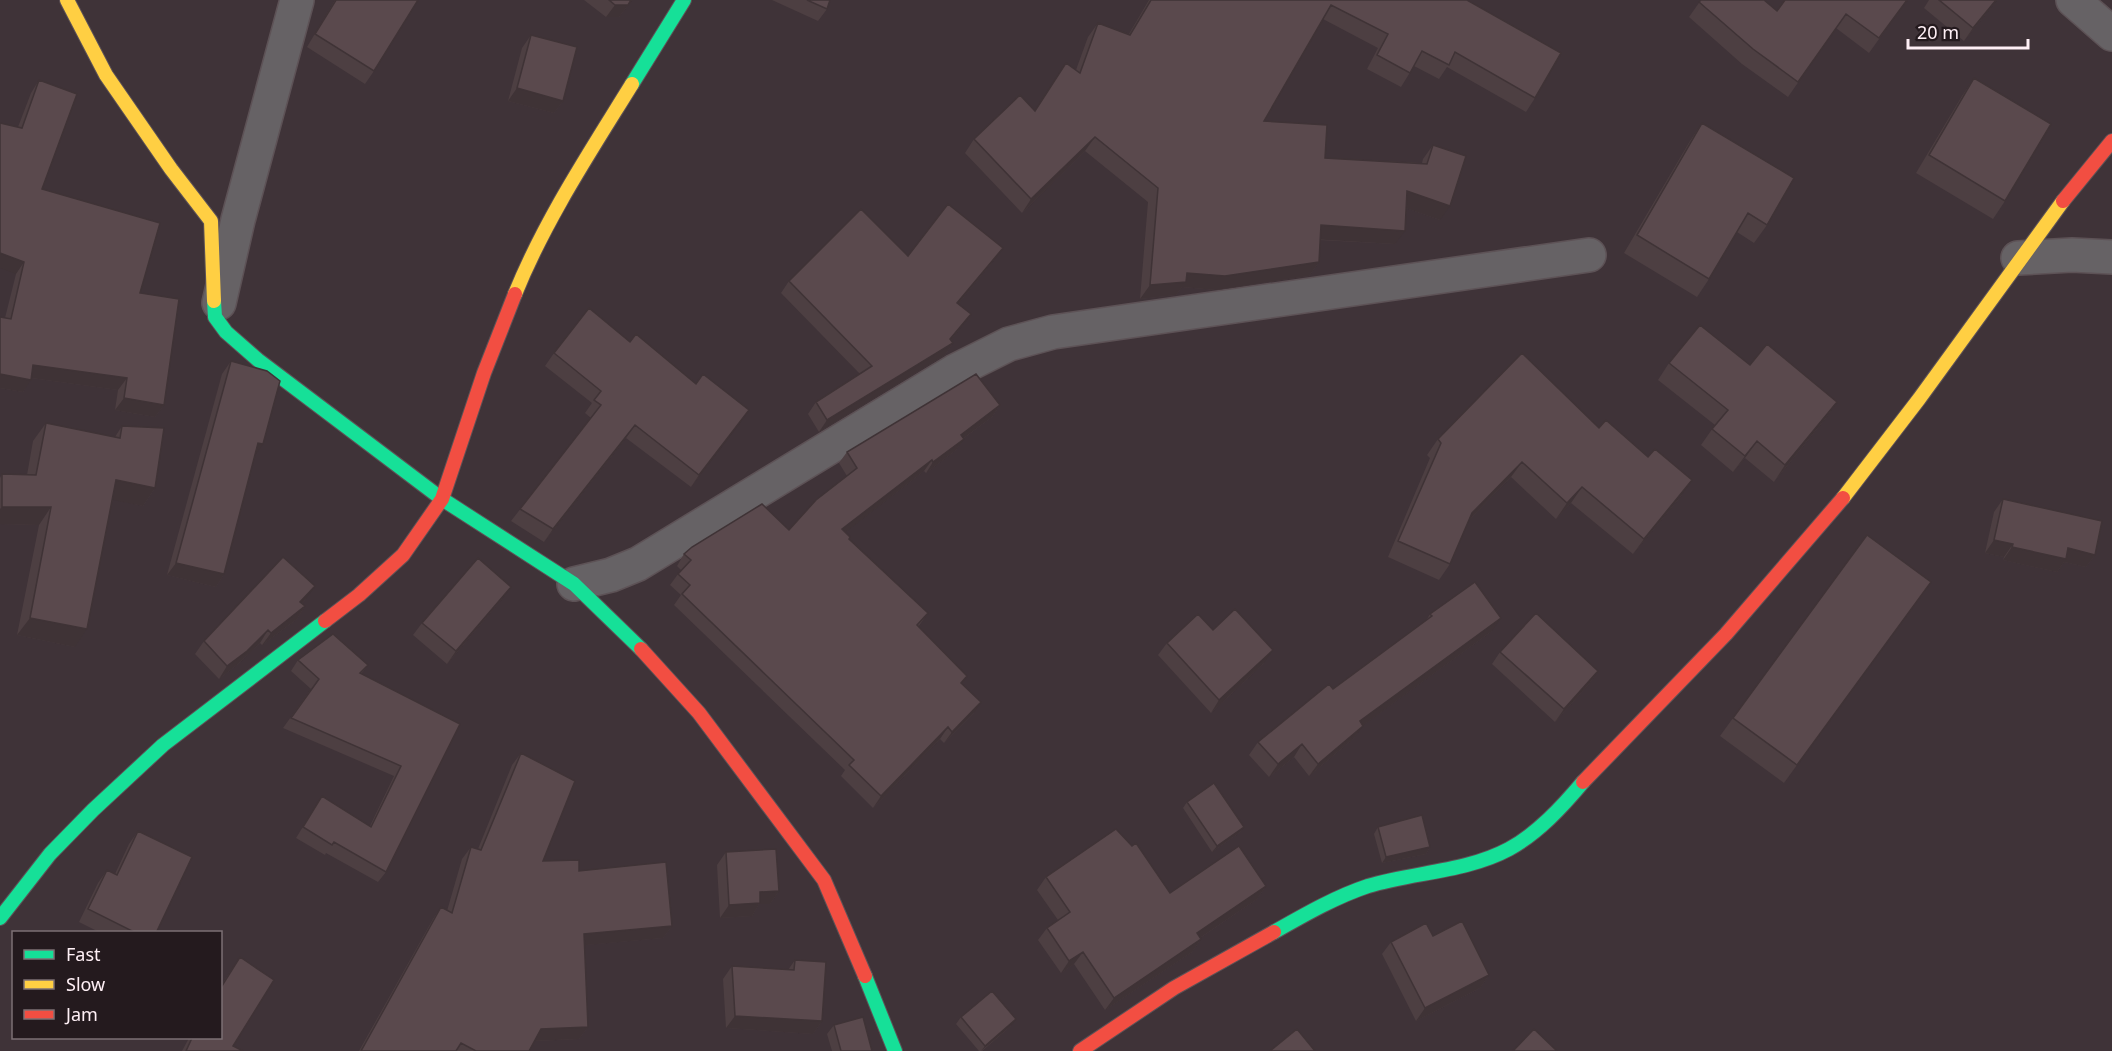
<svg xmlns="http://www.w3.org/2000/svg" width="2112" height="1051" viewBox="0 0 2112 1051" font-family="'Noto Sans',sans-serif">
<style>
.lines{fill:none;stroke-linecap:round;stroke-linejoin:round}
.street-casing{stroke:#5d5256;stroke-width:36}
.fast-casing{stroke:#5d5256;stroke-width:16}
.slow-casing{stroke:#5d5256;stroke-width:16}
.jam-casing{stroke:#5d5256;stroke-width:16}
.street{stroke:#666265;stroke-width:33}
.fast{stroke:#16e098;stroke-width:14}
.slow{stroke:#ffcf43;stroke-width:14}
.jam{stroke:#f24e42;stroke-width:14}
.wall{fill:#4d3f42}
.shaded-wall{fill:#3f3336}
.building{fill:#5a494d;stroke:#3f3336;stroke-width:1.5}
</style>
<rect width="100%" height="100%" fill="#3f3338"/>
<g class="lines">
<defs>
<path id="street" d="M2073 0 2112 34
M2018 258 2072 255 2112 257
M219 303 238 220 297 0
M574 584 611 575 638 564 955 371 1009 344 1053 332 1589 255"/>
<path id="fast" d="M632 84 684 0
M214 301 215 317 226 332 258 360 442 499 574 584 641 649
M0 918 50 854 93 810 163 745 325 621
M1274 932C1304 915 1335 897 1368 886 1414 872 1466 872 1509 849 1538 833 1562 807 1583 782
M865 976 895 1051"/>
<path id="slow" d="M67 0 106 75 171 169 211 221 214 301
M515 294C545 220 590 152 632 84
M1843 498 1919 399 2063 201"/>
<path id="jam" d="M2063 201 2112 141
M325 621 359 595 403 555 442 499 484 373 515 294
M641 649 699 713 824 880 865 976
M1583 782 1726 634 1843 498
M1080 1051 1174 988 1274 932"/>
</defs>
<use href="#street" class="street-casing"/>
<use href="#fast" class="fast-casing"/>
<use href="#slow" class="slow-casing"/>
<use href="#jam" class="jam-casing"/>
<use href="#street" class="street"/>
<use href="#fast" class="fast"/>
<use href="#slow" class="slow"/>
<use href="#jam" class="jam"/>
</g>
<path class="wall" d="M335 0H418L374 71 365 84 307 47Z
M584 0H632L619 17H606Z
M772 0H830L827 9 818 21Z
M1149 0H1467L1535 98 1526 112 1447 67 1439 79 1414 66 1401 87 1367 69 1378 48 1323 19 1264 121 1325 158 1422 163 1423 159 1433 145 1440 220 1406 208 1395 244 1320 240 1319 262 1309 276 1216 290 1182 287 1176 295 1140 299 1148 202 1085 151 1022 213 965 153 974 139 1035 111 1066 63 1076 70 1088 37 1098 23 1129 34Z
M1701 0 1777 11 1907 0 1869 53 1836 28 1788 97 1742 64 1689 17Z
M1929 0H1997L1964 41 1924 8Z
M531 35 563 101 554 113 508 101 522 48Z
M1974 78 2005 201 1993 219 1916 173 1962 96Z
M39 80 42 189 140 293 164 405 155 417 115 410 118 390 31 378 23 392 0 388V317L5 318 16 274 18 127 31 93Z
M1702 123 1767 225 1754 243 1737 232 1709 279 1697 297 1624 253 1690 141Z
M908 256 994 260 958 304 971 314 951 340 953 343 945 355 819 432 808 414 816 402 860 374 781 293 789 281Z
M630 342 696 384 749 410 691 487 626 438 544 542 511 521 591 418 585 413 592 403 545 366 554 353Z
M231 361 254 456 224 574 216 587 167 575 222 374Z
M1669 363 1750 365 1837 402 1825 419 1774 482 1745 458 1733 472 1701 445 1715 425 1658 380Z
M1000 405 992 417 964 438 956 450 926 473 924 471 845 532 849 539 928 613 918 627 962 684 974 713 944 743 940 739 873 808 841 776 845 770 674 605 681 595 670 585 681 570 677 566 684 554 789 530 847 476 839 463 847 452Z
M46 423 115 437 122 426 155 488 143 506 113 499 75 647 17 635 39 525 0 524V478L2 474 27 475 33 441Z
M1599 428 1682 495 1633 554 1571 503 1556 519 1511 477 1468 521 1450 564 1439 580 1388 557 1430 458 1427 455 1438 439Z
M2003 499 2095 555 2086 567 2064 562 2057 572 2003 560 2004 557 1985 553 1994 512Z
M1931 582 1784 783 1720 736 1733 718Z
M306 599 302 603 305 606 297 619 262 645 260 643 238 664 219 679 195 654 204 641Z
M502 599 447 664 413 635 422 623Z
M1430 614 1492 631 1363 725 1354 738 1309 776 1294 757 1269 777 1249 755 1258 742 1333 689 1426 621Z
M1213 630 1264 663 1211 713 1158 655 1167 643Z
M1500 652 1598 671 1589 684 1555 722 1492 664Z
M298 660 368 665 361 674 460 724 386 872 378 882 326 853 325 855 296 838 322 796 370 826 394 776 283 728 311 689 291 671Z
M521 753 543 861 579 871 672 926 663 938 584 945 588 1027 579 1039 534 1041 529 1051H359L433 919 441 907 447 911 462 859 471 847 478 849 512 765Z
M1187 802 1244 827 1239 833 1212 852 1183 808Z
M1378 827 1430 847 1426 854 1382 863 1374 834Z
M138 831 156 933H101L79 922 98 883 107 870 115 874 129 844Z
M726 852 779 891 770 904H759L752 916 720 918 717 865Z
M1046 877 1170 893 1266 886 1257 899 1200 938 1201 939 1192 952 1105 1010 1074 964 1061 973 1038 940 1047 928 1058 920 1037 890Z
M1433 936 1489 975 1480 988 1416 1021 1382 954 1391 942Z
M240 957 233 1046 243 1051H182L189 1038H220V987Z
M795 960 822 1021 813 1034 726 1028 723 979 732 966 788 970Z
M961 1017 1011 1026 982 1051H979L956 1024Z
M834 1025 872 1051H832L827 1034Z"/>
<path class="shaded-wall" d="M632 0 619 17H606L615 5Z
M1996 0H1997L1964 41 1973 28Z
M517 88 563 101 554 113 508 101Z
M1095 137 1085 151 1022 213 1031 199Z
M1407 191 1450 206 1440 220 1397 205Z
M1321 225 1405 231 1395 244 1311 239Z
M1003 248 994 260 949 315 957 303Z
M0 253 24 262 16 274 0 268Z
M1319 262 1309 276 1216 290 1182 287 1176 295 1140 299 1150 285 1187 273Z
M971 314 944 349 953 343 945 355 819 432 827 420 950 339Z
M33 365 127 378 118 390 24 377Z
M0 374 31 380 23 392 0 388Z
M124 398 164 405 155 417 115 410Z
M1837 402 1825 419 1774 482 1785 465Z
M1000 405 992 417 953 446 961 435Z
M749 410 740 423 691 487 699 475Z
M635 425 626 438 544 542 553 529Z
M964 439 956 450 926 473 933 462Z
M1757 441 1745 458 1733 472 1745 456Z
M258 443 263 444 254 457Z
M932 460 924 471 834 541 842 529Z
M1522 462 1511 477 1461 528 1472 513Z
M116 480 155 488 143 506 104 498Z
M1692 480 1682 495 1633 554 1644 539Z
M1582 487 1571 503 1556 519 1567 503Z
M2 507H51L39 525 0 524V509Z
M1994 540 2013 544 2004 557 1985 553Z
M2012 547 2068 548 2095 555 2086 567 2064 562 2057 572 2003 560Z
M176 563 224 574 216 587 167 575Z
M1931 582 1918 600 1784 783 1797 765Z
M315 586 306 599 291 614 300 602Z
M511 587 502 599 447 664 456 651Z
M305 606 297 619 262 645 271 633Z
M30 618 87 629 75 647 17 635Z
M1501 618 1492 631 1351 734 1360 721Z
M268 630 260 643 238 664 219 679 227 666Z
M1273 650 1264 663 1211 713 1219 700Z
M1598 671 1589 684 1555 722 1564 709Z
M981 702 974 713 944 743 952 732Z
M1363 726 1354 738 1309 776 1318 764Z
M948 727 940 739 873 808 881 796Z
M1302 744 1294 757 1269 777 1278 764Z
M1244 827 1239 833 1212 852 1217 846Z
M1430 847 1426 854 1382 863 1386 857Z
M1266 886 1257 899 1188 946 1197 933Z
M779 891 770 904H759L752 916 720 918 729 905 760 892Z
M672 926 663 938 575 946 584 934Z
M1201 939 1192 952 1105 1010 1114 998Z
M1083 952 1074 964 1061 973 1069 961Z
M1489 975 1480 988 1416 1021 1425 1008Z
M735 1016 822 1021 813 1034 726 1028Z
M1016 1019 1011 1026 981 1051 985 1046Z
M588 1027 579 1039 532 1041 541 1029Z"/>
<path class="building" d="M336 0H418L374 71 315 34Z
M609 0H631L628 5H615Z
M807 0H830L827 9Z
M1151 0H1467L1561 53 1535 98 1455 52 1449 65 1422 51 1410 73 1377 55 1388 34 1331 5 1264 121 1327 125 1325 158 1427 164 1433 145 1466 156 1450 206 1407 191 1405 231 1321 225 1319 262 1225 276 1187 273 1186 282 1150 285 1158 188 1095 137 1031 199 974 139 1020 95 1035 111 1066 63 1080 73 1098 23 1130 35Z
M1701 0H1764L1777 11 1785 0H1907L1879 38 1846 14 1798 82 1753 49 1699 2Z
M1939 0H1996L1973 28Z
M531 35 577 47 563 101 517 88Z
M1974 78 2051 124 2005 201 1929 155Z
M39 80 77 94 42 189 160 223 140 293 179 299 164 405 124 398 127 378 33 365 31 380 0 374V317L11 319 24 262 0 253V123L22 128Z
M1702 123 1794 178 1767 225 1748 213 1709 279 1637 235Z
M948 204 1003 248 957 303 971 314 950 339 953 343 827 420 816 402 872 366 789 281 861 209 908 256Z
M589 308 630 342 636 334 696 384 703 374 749 410 699 475 635 425 553 529 520 509 601 405 594 400 601 391 554 353Z
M1700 325 1750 365 1767 344 1837 402 1785 465 1757 441 1745 456 1712 429 1728 410 1669 363Z
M1522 353 1599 428 1606 420 1648 457 1655 449 1692 480 1644 539 1582 487 1567 503 1522 462 1472 513 1450 564 1398 541 1441 443 1438 439Z
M231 361 267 371 280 381 263 444 258 443 224 574 176 563Z
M976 374 1000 405 961 435 964 439 933 462 932 460 842 529 850 537 849 539 928 613 917 625 967 676 961 683 981 702 952 732 948 727 881 796 849 765 854 760 682 594 690 585 678 574 691 560 684 554 692 547 762 504 789 530 816 500 857 468 847 452Z
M46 423 120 438 122 426 164 428 155 488 116 480 87 629 30 618 51 507H2V474L36 475Z
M2003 499 2102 521 2095 555 2068 548 2066 559 2012 547 2013 544 1994 540Z
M1867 535 1931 582 1797 765 1733 718Z
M283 557 315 586 300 602 305 606 271 633 268 630 247 651 227 666 204 641Z
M478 558 511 587 456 651 422 623Z
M1475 582 1501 618 1360 721 1363 726 1318 764 1302 744 1278 764 1258 742 1329 684 1333 689 1432 616 1430 614Z
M1235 609 1273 650 1219 700 1167 643 1198 614 1213 630Z
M1536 613 1598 671 1564 709 1500 652Z
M333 634 368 665 360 673 460 724 386 872 334 842 332 845 303 827 322 796 371 827 401 766 291 718 319 679 298 660Z
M521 753 575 781 543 861 579 860V871L666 862 672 926 584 934 588 1027 541 1029 529 1051H476L461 1043 456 1051H361L441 907 452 913 471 847 481 850Z
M1214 783 1244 827 1217 846 1187 802Z
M1422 815 1430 847 1386 857 1378 827Z
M1116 829 1132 846 1136 843 1170 893 1239 846 1266 886 1197 933 1201 939 1114 998 1083 952 1069 961 1047 928 1070 912 1046 877Z
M138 831 192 857 156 933H136L88 909 107 870 117 875Z
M776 849 779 891 760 892V903L729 905 726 852Z
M1462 921 1489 975 1425 1008 1391 942 1426 923 1433 936Z
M240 957 274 980 233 1046 243 1051H186L192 1038H220V989Z
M795 960 826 962 822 1021 735 1016 732 966 794 970Z
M992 991 1016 1019 985 1046 961 1017Z
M863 1017 872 1051H841L834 1025Z
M1297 1029 1315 1051H1270Z
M1534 1029 1557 1051H1513Z"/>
<rect x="12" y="931" width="210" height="108" fill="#241a1e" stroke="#7c7074" stroke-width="1.5"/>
<rect x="24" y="950" width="30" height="9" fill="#16e098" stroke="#7c7074" stroke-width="1.5"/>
<text x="66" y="961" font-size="18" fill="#fff0f6">Fast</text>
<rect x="24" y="980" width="30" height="9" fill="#ffcf43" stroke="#7c7074" stroke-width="1.5"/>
<text x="66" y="991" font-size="18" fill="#fff0f6">Slow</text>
<rect x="24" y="1010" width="30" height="9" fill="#f24e42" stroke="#7c7074" stroke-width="1.5"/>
<text x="66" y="1021" font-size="18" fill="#fff0f6">Jam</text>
<path d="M1908 39v9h120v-9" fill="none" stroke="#fff0f6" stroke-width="3"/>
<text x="1917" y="39" font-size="18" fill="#fff0f6" stroke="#241a1e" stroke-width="4.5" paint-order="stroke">20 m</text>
</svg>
